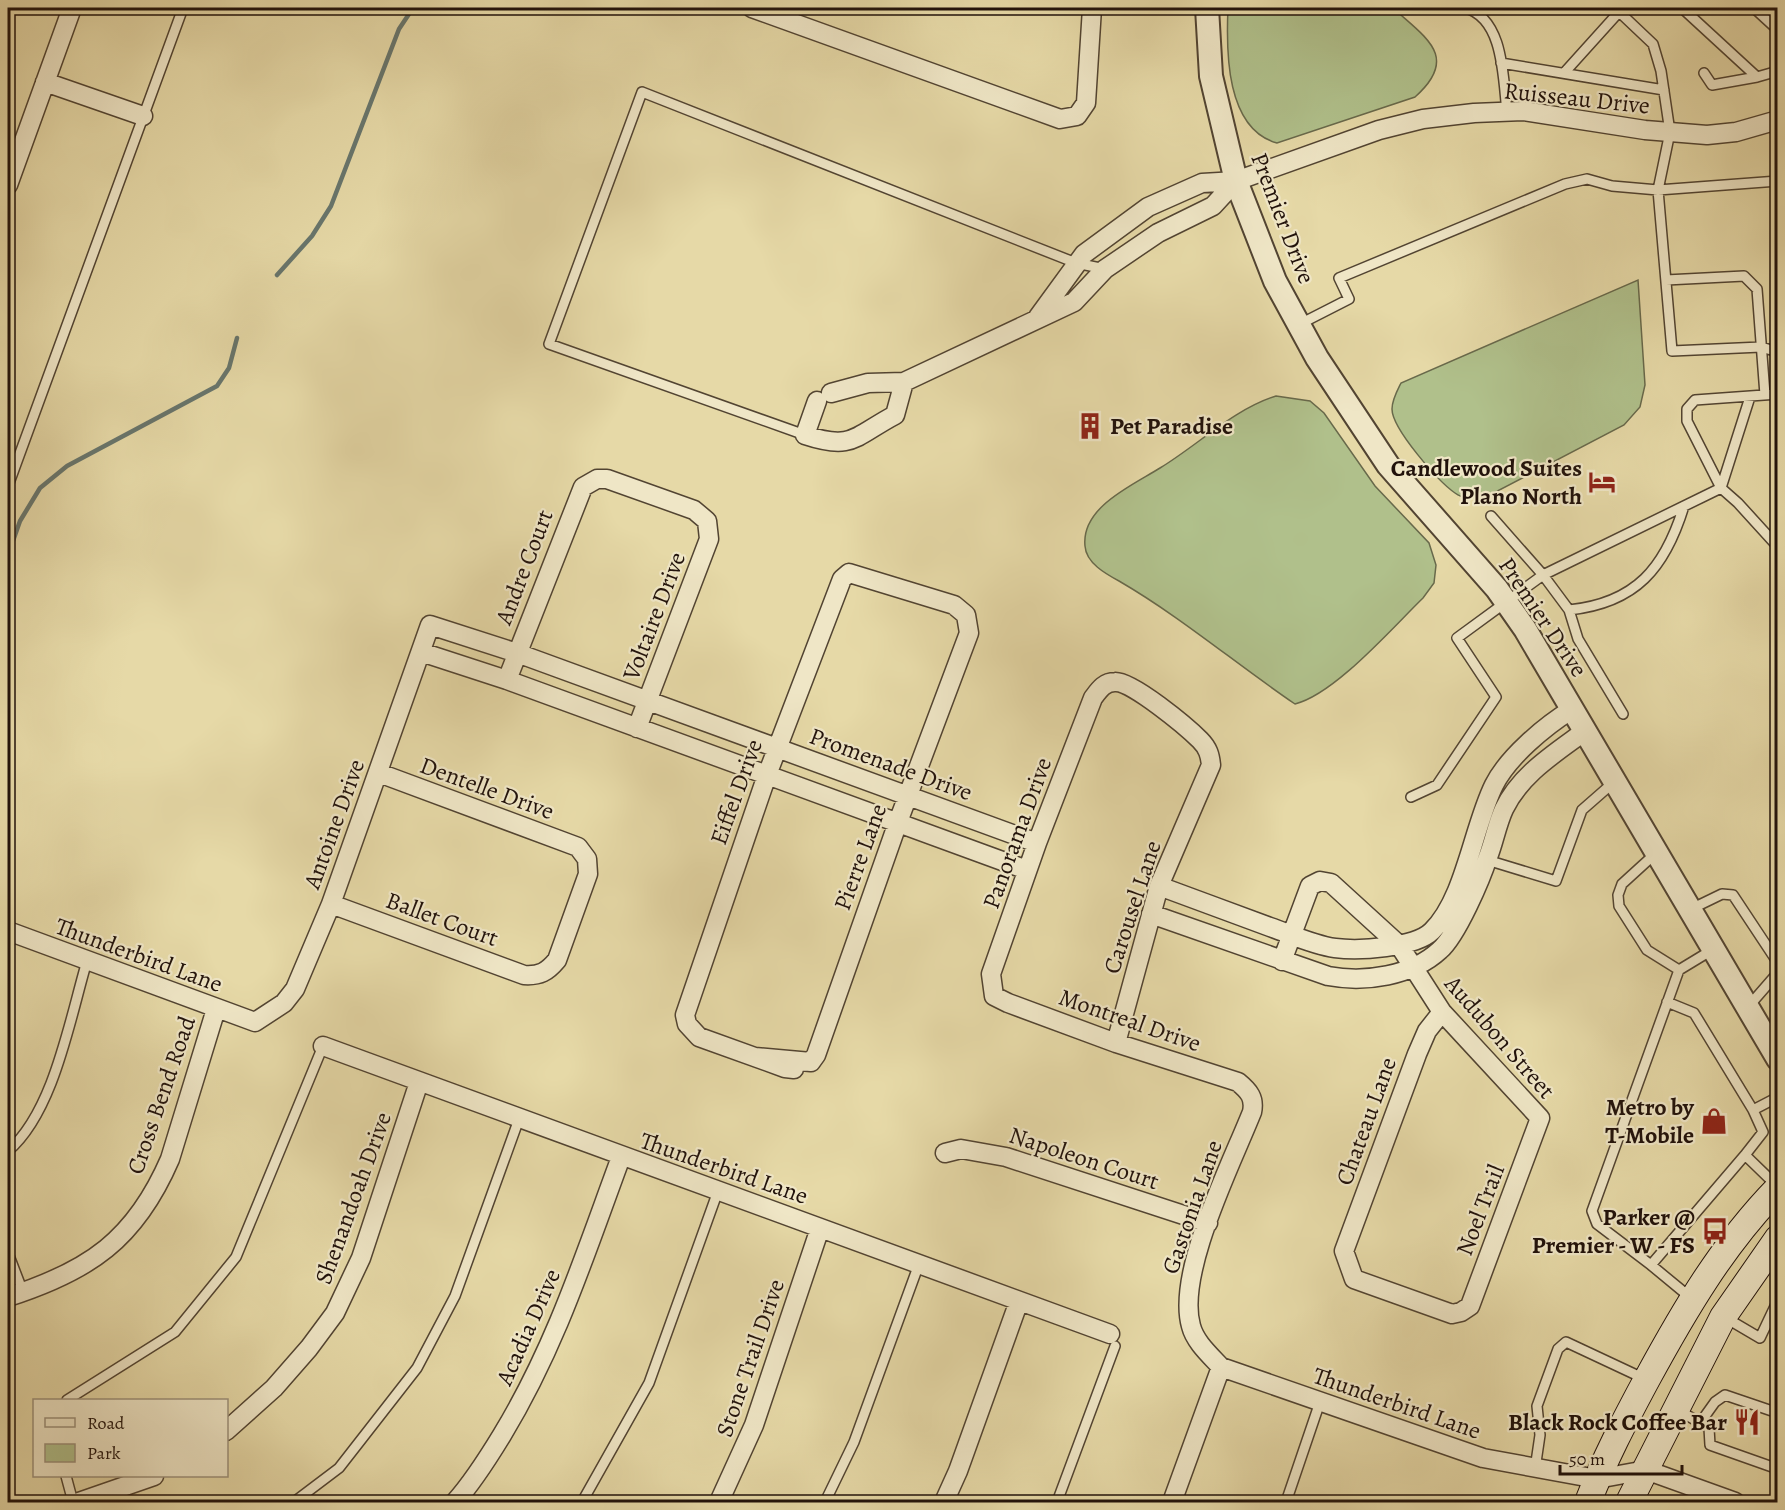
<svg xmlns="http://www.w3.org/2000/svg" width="1785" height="1510" viewBox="0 0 1785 1510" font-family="Alegreya,serif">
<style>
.green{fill:#b0c08b;stroke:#68694b;stroke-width:1.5}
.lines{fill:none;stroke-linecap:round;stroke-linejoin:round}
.stream{stroke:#68766d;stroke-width:4.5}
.service-casing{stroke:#524432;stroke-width:12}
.minor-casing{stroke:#524432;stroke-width:21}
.tertiary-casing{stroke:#524432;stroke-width:26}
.secondary-casing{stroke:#21120b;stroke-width:28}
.service{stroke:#efe6c6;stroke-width:9}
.minor{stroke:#efe6c6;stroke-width:18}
.tertiary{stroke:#efe6c6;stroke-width:22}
.secondary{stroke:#efe6c6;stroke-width:26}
.labels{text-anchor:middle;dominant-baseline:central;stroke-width:4.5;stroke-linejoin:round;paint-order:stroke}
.street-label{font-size:24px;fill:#21120b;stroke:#efe6c6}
.poi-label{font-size:24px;font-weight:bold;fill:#21120b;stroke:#efe6c6;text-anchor:end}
</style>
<rect width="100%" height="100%" fill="#e6d9a7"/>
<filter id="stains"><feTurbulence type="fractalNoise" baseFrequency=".00333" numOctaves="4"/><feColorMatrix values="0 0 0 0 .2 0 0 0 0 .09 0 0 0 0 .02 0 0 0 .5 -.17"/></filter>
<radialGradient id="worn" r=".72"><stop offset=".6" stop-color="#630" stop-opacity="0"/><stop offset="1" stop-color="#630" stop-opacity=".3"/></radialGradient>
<path class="green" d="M1228 8H1393C1426 38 1460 57 1415 97L1277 143C1226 129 1226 52 1228 8Z
M1638 280 1645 385 1640 407 1624 425 1486 497C1476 498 1464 500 1455 493 1439 482 1392 429 1392 409 1392 400 1397 391 1401 383Z
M1276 396 1310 401 1324 413 1375 486 1429 543 1436 565 1434 583 1423 598C1392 628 1335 694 1295 704 1236 664 1181 617 1119 581 1106 574 1086 563 1085 546 1081 507 1133 485 1160 468 1198 445 1234 409 1276 396Z"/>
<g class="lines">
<path class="stream" d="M277 275 312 236 331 206 399 29 413 8
M8 555 20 521 40 488 67 466 217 386 229 368 237 338"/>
<defs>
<path id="service" d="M1465 8C1504 18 1503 78 1507 112
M1615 8 1653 44 1661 71 1670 132 1658 190 1672 351 1761 347 1778 352
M1682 8 1757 77 1778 71
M1754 8 1778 30
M1501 63 1664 90
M1564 73 1619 12
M1704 73 1712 85 1757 77
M1666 280 1744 276 1757 289 1765 395
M1300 324 1349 299 1339 278 1565 184 1587 179 1612 186 1658 190 1778 181
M805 435 549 344 642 92 1076 263 1105 269
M8 486 183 8
M1721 488 1687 421V409L1695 400 1778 394
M1721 488 1750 397
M1569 610C1636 603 1665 568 1684 506
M1623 714 1578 639 1569 610 1543 575 1721 488 1738 503 1778 547
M1411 797 1437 785 1496 697 1457 638 1543 575 1491 516
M1656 853 1622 884 1618 895 1619 906 1647 950 1679 970
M1487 860 1556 881 1582 810 1614 782
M1689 910 1722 894 1733 895 1778 963
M1712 950 1679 970 1592 1211 1597 1224 1651 1265 1745 1155
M1667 1002 1694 1013 1753 1110
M1748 1007 1775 976 1778 968
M1778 1097 1753 1110 1763 1132 1745 1155 1778 1187
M8 1151C54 1112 70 1018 87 961
M8 1253 23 1292
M1651 1265 1691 1298
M1726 1318 1760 1338 1778 1300
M67 1400 175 1332 236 1257 323 1046
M1678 1410 1709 1428 1710 1445 1778 1469
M1700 1423 1715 1402 1725 1395 1778 1413
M1535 1469 1540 1435 1537 1406 1558 1349 1566 1342 1645 1379
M66 1476 73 1502
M294 1502 339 1468 417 1368 455 1296 519 1119
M582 1502 649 1383 718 1191
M825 1502 854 1442 919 1264
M1057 1502 1115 1346
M1286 1502 1320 1402"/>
<path id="minor" d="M752 8 1060 119 1077 116 1086 103 1092 8
M45 82 143 116
M8 185 72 8
M1038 317 1084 254 1148 207 1202 183 1236 181 1379 130 1423 119 1474 113 1523 111 1645 130 1707 135 1736 132 1778 120
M831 393 868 383 904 382 1074 302 1105 269 1158 233 1213 206 1236 181
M817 401 805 435C853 451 855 436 895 415L904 382
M421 652 507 680 1027 870
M507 680 583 487 597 479H607L694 510 707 521 709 539 637 728
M1159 886C1196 900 1233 913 1270 927 1290 934 1313 945 1335 948 1358 951 1415 948 1432 931 1465 899 1473 827 1494 785 1508 757 1545 726 1571 710
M331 904 524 975C540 976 547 972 557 960L588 874 587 859 578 847 379 773
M1151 914 1328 976C1365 983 1412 976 1440 950 1457 935 1481 879 1488 857 1494 842 1497 824 1504 809 1521 774 1554 754 1585 731
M8 931 255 1022 284 1003 295 989 331 904 430 625 517 653 1037 843
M1282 961 1310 886 1320 881 1331 883 1399 945 1442 1012 1540 1118 1470 1306 1461 1312 1452 1314 1354 1279 1344 1251 1417 1054 1427 1031 1442 1012
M1116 1043 1159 886 1211 765C1210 755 1208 748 1200 740 1187 727 1132 681 1115 682 1104 682 1099 690 1093 698L1037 843 991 974 994 996 1008 1003 1116 1043 1238 1082C1249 1091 1255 1098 1252 1112 1231 1165 1176 1273 1191 1326 1195 1342 1210 1355 1221 1367L1483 1458 1597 1479 1646 1470 1735 1502
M323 1046 1110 1334
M755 1057 811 1062 816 1055 898 822 969 633 966 615 954 605 849 573 842 579 767 775 685 1015 687 1024 699 1037 785 1068 794 1069 755 1057
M945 1153 961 1149 1006 1157 1208 1223
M8 1297C89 1271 135 1240 170 1159L216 1009
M226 1431 274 1388 309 1348 335 1313 361 1258 419 1082
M79 1502 154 1476
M455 1502C473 1482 488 1458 502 1435 556 1346 585 1254 621 1157
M719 1502 754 1425 820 1228
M944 1502 958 1471 1019 1301
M1172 1502 1221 1367"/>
<path id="tertiary" d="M1207 8 1211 76 1236 181 1275 281 1317 358 1388 465 1497 589 1525 629 1778 1059"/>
<path id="secondary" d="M1588 1502C1604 1460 1625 1420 1647 1379 1684 1311 1723 1244 1778 1188
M1629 1502 1723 1317 1778 1238"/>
</defs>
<use href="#service" class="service-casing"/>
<use href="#minor" class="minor-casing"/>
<use href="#tertiary" class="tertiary-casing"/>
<use href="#secondary" class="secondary-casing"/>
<use href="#service" class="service"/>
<use href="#minor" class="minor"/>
<use href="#tertiary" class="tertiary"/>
<use href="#secondary" class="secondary"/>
</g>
<defs>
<symbol id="building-bare" viewBox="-9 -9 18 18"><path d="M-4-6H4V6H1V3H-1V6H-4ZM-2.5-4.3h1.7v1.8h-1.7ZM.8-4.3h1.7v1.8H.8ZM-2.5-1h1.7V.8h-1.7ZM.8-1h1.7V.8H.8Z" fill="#8f2418" stroke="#efe6c6" stroke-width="2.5" paint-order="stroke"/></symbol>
<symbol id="hotel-bare" viewBox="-9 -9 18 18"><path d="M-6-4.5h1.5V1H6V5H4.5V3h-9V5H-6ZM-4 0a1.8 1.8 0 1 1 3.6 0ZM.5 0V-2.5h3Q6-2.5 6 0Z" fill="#8f2418" stroke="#efe6c6" stroke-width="2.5" paint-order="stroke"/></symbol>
<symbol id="shop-bare" viewBox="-9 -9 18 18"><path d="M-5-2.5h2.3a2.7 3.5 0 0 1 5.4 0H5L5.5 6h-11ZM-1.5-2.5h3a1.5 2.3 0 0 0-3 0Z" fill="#8f2418" stroke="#efe6c6" stroke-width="2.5" paint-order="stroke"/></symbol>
<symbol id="bus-bare" viewBox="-9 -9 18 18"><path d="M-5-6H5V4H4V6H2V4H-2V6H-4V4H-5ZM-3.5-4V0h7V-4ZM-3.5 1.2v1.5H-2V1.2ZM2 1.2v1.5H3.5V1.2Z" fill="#8f2418" stroke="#efe6c6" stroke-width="2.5" paint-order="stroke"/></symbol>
<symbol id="restaurant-bare" viewBox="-9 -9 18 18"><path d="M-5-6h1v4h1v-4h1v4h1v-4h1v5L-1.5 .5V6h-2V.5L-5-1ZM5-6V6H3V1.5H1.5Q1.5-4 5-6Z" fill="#8f2418" stroke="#efe6c6" stroke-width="2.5" paint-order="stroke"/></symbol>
</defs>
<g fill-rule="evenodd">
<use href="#building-bare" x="1071" y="407" width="38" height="38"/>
<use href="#hotel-bare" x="1583" y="463" width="38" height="38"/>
<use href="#shop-bare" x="1695" y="1102" width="38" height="38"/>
<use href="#bus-bare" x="1696" y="1212" width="38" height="38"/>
<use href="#restaurant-bare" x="1728" y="1403" width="38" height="38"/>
</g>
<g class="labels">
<g class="street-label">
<text transform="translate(1577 98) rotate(6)">Ruisseau Drive</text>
<text transform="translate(1283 218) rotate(69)">Premier Drive</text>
<text transform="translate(524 567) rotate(-69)">Andre Court</text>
<text transform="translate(654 616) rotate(-69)">Voltaire Drive</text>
<text transform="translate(1543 617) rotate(56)">Premier Drive</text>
<text transform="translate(891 764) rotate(20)">Promenade Drive</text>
<text transform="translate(487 788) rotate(20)">Dentelle Drive</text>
<text transform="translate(736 792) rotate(-70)">Eiffel Drive</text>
<text transform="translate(334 824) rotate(-70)">Antoine Drive</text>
<text transform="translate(1017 833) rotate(-70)">Panorama Drive</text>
<text transform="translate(860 857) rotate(-70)">Pierre Lane</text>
<text transform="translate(1132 907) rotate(-72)">Carousel Lane</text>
<text transform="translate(442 919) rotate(20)">Ballet Court</text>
<text transform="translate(139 955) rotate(20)">Thunderbird Lane</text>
<text transform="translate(1130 1020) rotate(19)">Montreal Drive</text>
<text transform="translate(1500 1037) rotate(49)">Audubon Street</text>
<text transform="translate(161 1095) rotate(-71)">Cross Bend Road</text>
<text transform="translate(1366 1121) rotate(-70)">Chateau Lane</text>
<text transform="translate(1084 1158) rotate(18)">Napoleon Court</text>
<text transform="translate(724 1168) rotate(19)">Thunderbird Lane</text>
<text transform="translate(353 1198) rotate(-70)">Shenandoah Drive</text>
<text transform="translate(1192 1207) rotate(-71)">Gastonia Lane</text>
<text transform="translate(1480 1210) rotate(-69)">Noel Trail</text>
<text transform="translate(528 1327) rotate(-66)">Acadia Drive</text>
<text transform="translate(750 1358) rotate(-71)">Stone Trail Drive</text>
<text transform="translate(1397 1403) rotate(19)">Thunderbird Lane</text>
</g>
<g class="poi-label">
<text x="1110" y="426" text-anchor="start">Pet Paradise</text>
<text x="1582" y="468">Candlewood Suites<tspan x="1582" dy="28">Plano North</tspan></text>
<text x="1694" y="1107">Metro by<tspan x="1694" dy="28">T-Mobile</tspan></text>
<text x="1695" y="1217">Parker @<tspan x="1695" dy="28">Premier - W - FS</tspan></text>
<text x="1727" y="1422">Black Rock Coffee Bar</text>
</g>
</g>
<rect width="1785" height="1510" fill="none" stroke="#e6d9a7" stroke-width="30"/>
<rect x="9" y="9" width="1767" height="1492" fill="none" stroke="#21120b" stroke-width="3"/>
<rect x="15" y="15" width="1755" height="1480" fill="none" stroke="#21120b" stroke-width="1.5"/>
<rect x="33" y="1399" width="195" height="78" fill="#efe6c6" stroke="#9d917b" stroke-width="1.5"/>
<rect x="45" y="1418" width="30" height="9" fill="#efe6c6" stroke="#9d917b" stroke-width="1.5"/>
<text x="87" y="1429" font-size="18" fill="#21120b">Road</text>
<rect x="45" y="1444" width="30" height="18" fill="#b0c08b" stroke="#9d917b" stroke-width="1.5"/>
<text x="87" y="1459" font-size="18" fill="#21120b">Park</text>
<path d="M1560 1465v9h122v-9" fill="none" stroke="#21120b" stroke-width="3"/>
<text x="1569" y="1465" font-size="18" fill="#21120b" stroke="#efe6c6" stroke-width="4.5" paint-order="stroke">50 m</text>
<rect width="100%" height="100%" filter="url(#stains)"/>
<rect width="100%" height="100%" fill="url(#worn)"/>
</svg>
